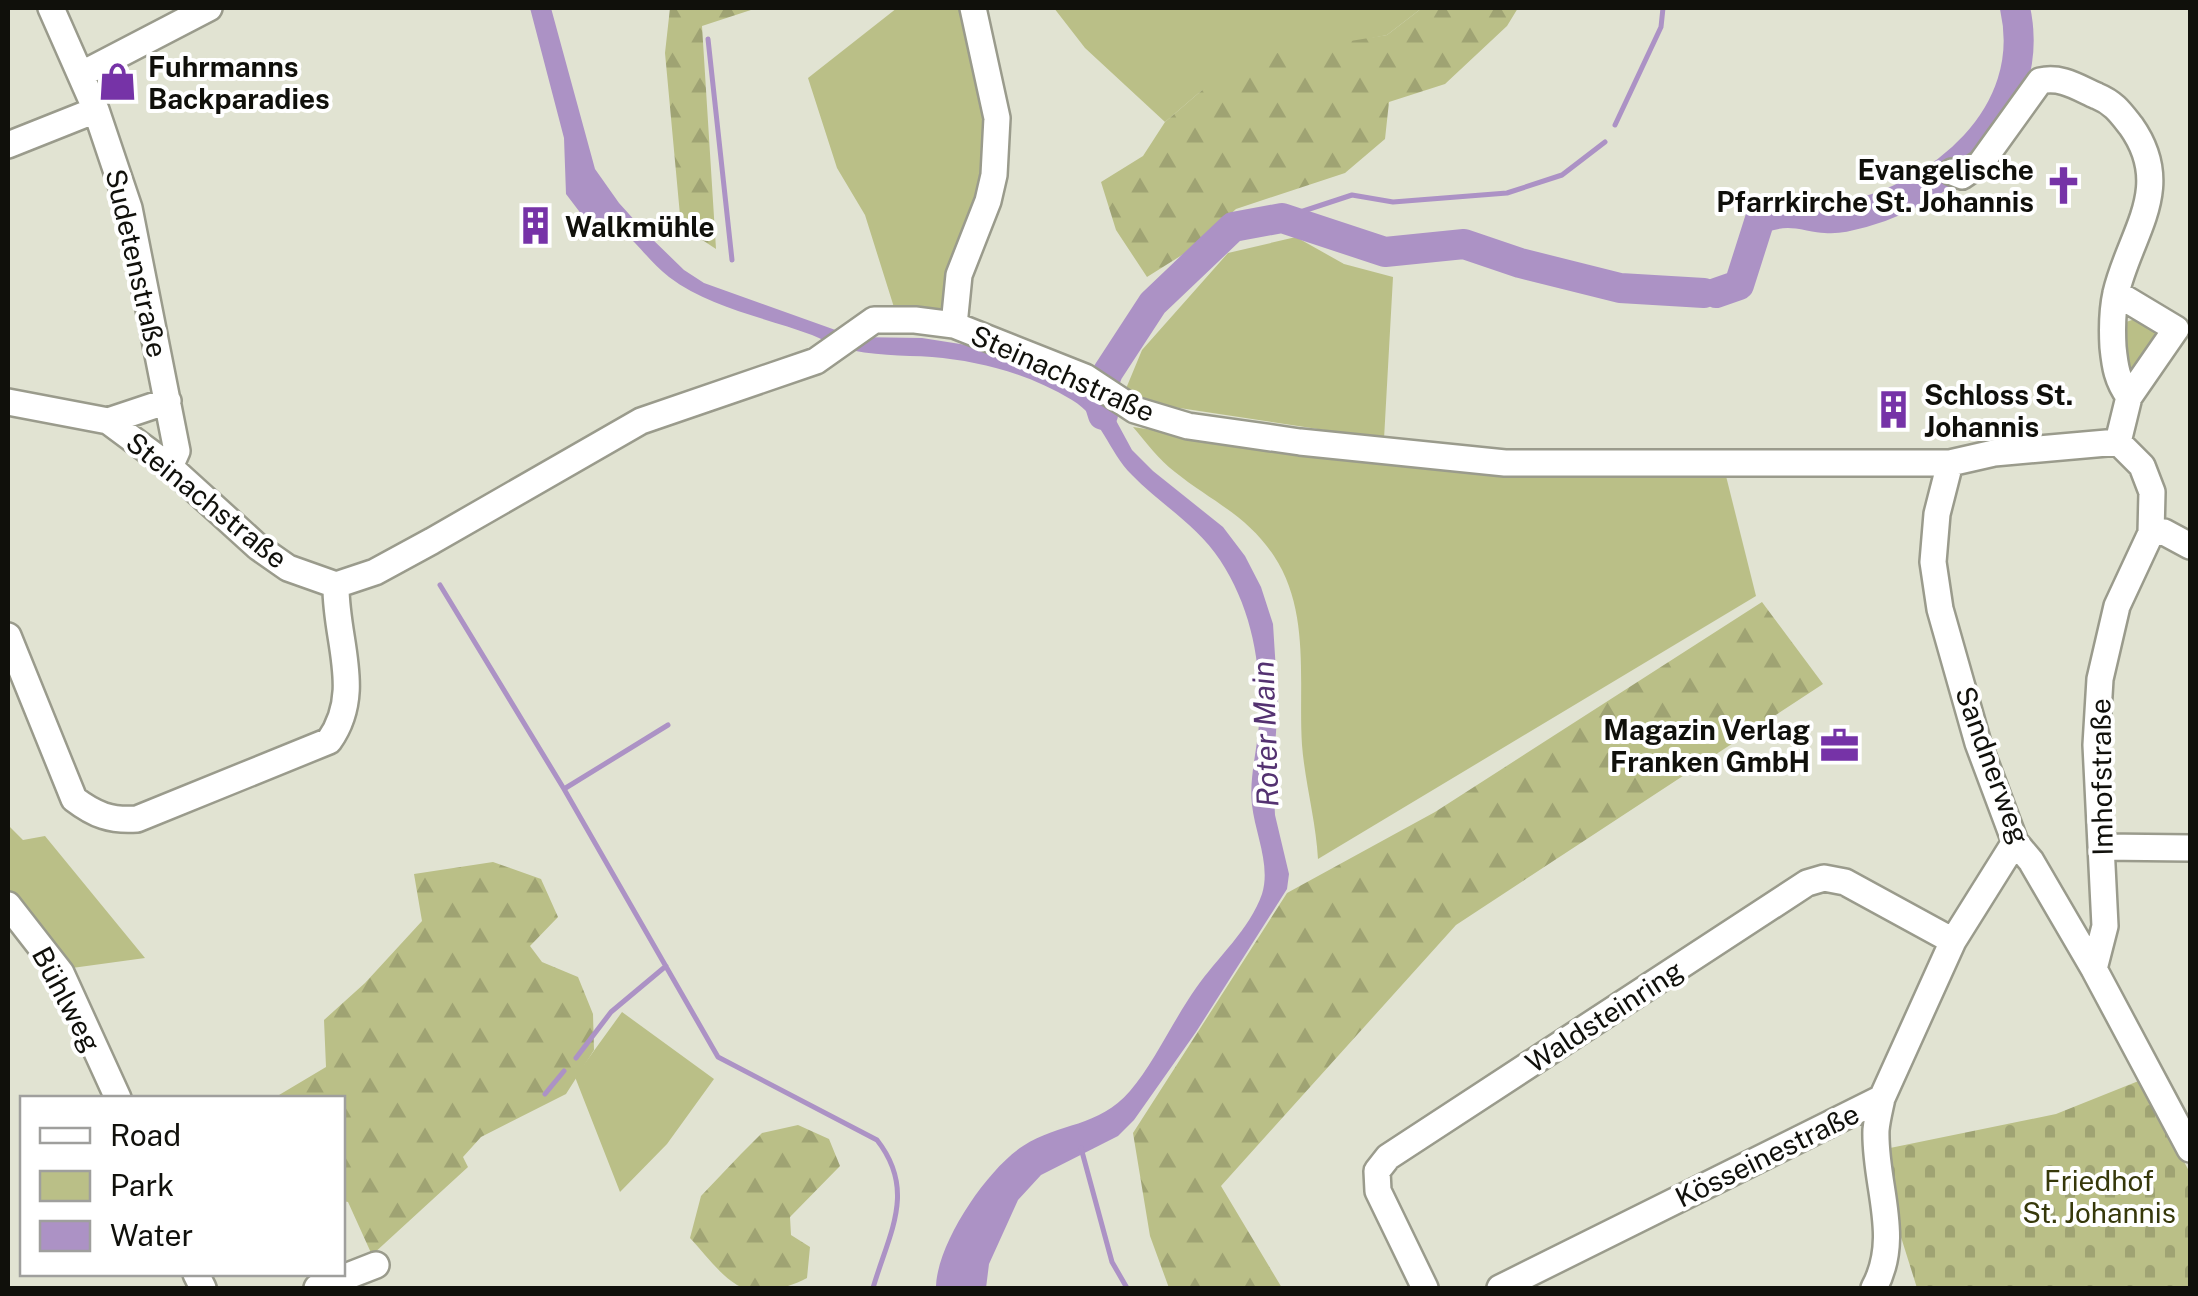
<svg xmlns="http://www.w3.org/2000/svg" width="2198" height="1296" viewBox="0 0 2198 1296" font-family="'Public Sans',sans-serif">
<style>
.green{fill:#babf87}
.forest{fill:url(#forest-firs)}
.cemetery{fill:url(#cemetery-stones)}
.water{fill:#ac92c5}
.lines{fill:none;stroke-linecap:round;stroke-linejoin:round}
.stream{stroke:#ac92c5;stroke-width:5}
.river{stroke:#ac92c5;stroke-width:30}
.minor-casing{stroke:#9a9b8c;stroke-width:30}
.minor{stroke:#fff;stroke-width:25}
.labels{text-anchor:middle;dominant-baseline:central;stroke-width:8;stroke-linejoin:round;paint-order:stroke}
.poi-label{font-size:28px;font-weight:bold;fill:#10100b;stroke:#fff;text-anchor:start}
.street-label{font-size:28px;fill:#10100b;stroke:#fff}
.park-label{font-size:28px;fill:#36380a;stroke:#fff}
.water-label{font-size:30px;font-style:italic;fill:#543271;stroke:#fff}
</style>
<defs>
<pattern id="forest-firs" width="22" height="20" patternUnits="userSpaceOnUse" patternTransform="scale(2.5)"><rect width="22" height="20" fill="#babf87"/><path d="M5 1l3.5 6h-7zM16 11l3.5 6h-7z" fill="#9fa373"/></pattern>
<pattern id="cemetery-stones" width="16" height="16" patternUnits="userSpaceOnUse" patternTransform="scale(2.5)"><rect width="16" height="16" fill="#babf87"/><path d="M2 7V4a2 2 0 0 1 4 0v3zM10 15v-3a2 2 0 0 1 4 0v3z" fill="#9fa373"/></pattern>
</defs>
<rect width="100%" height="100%" fill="#e1e3d2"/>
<path class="green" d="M897 8H973L997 118 954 325 898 320 865 215 837 168 808 78Z
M1054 8H1422L1387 35 1328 47 1201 91 1165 122 1085 48Z
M1296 237 1344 264 1393 277 1384 439 1153 404 1125 391 1142 350 1228 253Z
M2138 318 2161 330 2135 376 2122 375 2123 323Z
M1133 427 1249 444 1725 472 1756 596 1318 859C1316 821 1305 783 1302 745 1298 683 1311 612 1274 556 1247 515 1211 501 1175 472 1159 460 1146 442 1133 427Z
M8 825 23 840 45 836 145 958 72 968 51 938 8 891Z
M622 1012 714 1079 667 1144 620 1192 575 1077Z"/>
<path class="forest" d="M670 8H757L702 26 716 249 681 226 665 53Z
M1422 8H1518L1507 26 1445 84 1389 102 1385 139 1345 173 1236 209 1190 250 1147 277 1116 230 1101 182 1143 156 1165 122 1201 91 1265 55 1387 35Z
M1762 602 1823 684 1456 925 1221 1186 1282 1288H1169L1150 1236 1133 1133 1287 893 1435 812Z
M493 862 541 879 558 917 530 946 542 962 578 977 593 1014 594 1050 566 1094 481 1137 463 1157 468 1167 372 1255 348 1202 343 1201 342 1098H274L326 1067 324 1020 365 983 422 921 414 874Z
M798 1125 829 1139 840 1166 790 1217 791 1235 810 1247 807 1278C790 1288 756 1296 737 1285 719 1274 704 1253 690 1238L701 1196 741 1154 762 1133Z"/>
<path class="cemetery" d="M2141 1080 2190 1173V1288H1917L1895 1218 1890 1148 2056 1114Z"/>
<path class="water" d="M530 8H551L595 169 619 203 647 234 684 270 704 283 855 337 922 338 992 349 1106 402 1132 450 1153 471 1223 527 1245 556 1261 587 1273 624 1278 703 1273 776 1275 815 1289 874 1287 889 1196 1032 1134 1120 1118 1136 1041 1175 1018 1200 989 1264 986 1288H936C936 1245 986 1170 1023 1146 1060 1122 1098 1128 1130 1091 1154 1063 1174 1019 1196 988 1217 958 1250 929 1262 894 1271 865 1255 833 1252 805 1249 778 1257 751 1259 724 1262 665 1252 609 1220 560 1197 525 1160 504 1132 475 1108 451 1102 418 1072 400 1029 374 980 361 932 357 903 355 871 356 842 348 832 345 822 339 812 335 764 317 710 308 669 277 637 252 629 221 585 219L566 194 564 138Z"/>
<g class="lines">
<path class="stream" d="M708 39 732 260
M1615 125 1661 27 1663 8
M1282 218 1352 195 1393 202 1507 193 1562 175 1605 142
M440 585 564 789 718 1057 877 1140C917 1191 889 1233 873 1288
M564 789 668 725
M576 1058 611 1012 666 966
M545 1094 564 1071
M1081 1148 1112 1262 1127 1288"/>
<path class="river" d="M1716 293 1739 285 1760 219C1797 204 1812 223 1844 217 1941 198 2039 115 2015 8
M1103 415 1098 399 1108 372 1153 303 1233 227 1282 218 1385 252 1464 244 1520 263 1620 288 1704 293"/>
<defs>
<path id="minor" d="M51 8 96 110 129 208 177 451 170 467
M82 74 209 8
M8 145 96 110
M1952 172 1962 176 1981 163 2040 81C2061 76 2077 87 2097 96 2114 103 2120 112 2131 126 2175 188 2130 233 2116 293 2112 311 2112 329 2113 347 2115 367 2117 380 2129 397
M2116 293 2176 329
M954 325 959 275 988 201 994 175 997 118 973 8
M8 402 108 421 170 467 258 547 288 568 336 585 375 572 432 541 641 421 816 361 874 320H915L954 325 1085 377 1135 410 1188 426 1300 442 1505 463H1950L1994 453 2118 442
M108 421 168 401
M2118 442 2129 397 2176 329
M1950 463 1937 514 1933 562 1940 609 1978 743 2015 842 2031 861 2094 969 2190 1149
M2151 533 2164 532 2190 546
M8 636 74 799C95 815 111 821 137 819L329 741C364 692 335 640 336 585
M2102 847 2190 848
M8 905 61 973 118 1098
M2094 969 2105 926 2096 745 2100 679 2117 606 2151 533 2152 492 2142 466 2118 442
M196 1274 203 1288
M317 1288 376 1265
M1425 1288 1378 1191 1377 1171 1388 1157 1807 883 1824 878 1845 882 1953 941
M1500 1288 1882 1098 1953 941 2015 842
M1874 1288C1902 1237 1874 1184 1876 1130 1877 1119 1880 1108 1882 1098"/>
</defs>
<use href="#minor" class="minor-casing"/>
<use href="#minor" class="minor"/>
</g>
<defs>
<symbol id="shop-bare" viewBox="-9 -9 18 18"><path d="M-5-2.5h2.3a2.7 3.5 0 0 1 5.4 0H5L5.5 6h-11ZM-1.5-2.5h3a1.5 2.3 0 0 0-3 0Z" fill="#7633a7" stroke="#fff" stroke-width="2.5" paint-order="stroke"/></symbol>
<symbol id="church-bare" viewBox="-9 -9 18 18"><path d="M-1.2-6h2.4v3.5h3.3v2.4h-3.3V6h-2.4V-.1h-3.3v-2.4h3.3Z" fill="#7633a7" stroke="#fff" stroke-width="2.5" paint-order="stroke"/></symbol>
<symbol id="building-bare" viewBox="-9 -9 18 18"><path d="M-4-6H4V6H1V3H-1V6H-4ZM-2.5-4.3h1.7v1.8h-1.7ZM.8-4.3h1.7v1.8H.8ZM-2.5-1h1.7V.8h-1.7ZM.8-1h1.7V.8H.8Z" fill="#7633a7" stroke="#fff" stroke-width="2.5" paint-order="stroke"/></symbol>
<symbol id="office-bare" viewBox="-9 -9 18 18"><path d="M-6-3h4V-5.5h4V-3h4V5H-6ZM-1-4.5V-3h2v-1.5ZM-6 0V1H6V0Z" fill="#7633a7" stroke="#fff" stroke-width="2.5" paint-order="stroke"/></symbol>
</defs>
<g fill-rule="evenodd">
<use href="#shop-bare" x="90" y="54" width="55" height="55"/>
<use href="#church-bare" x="2036" y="158" width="55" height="55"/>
<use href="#building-bare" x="508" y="198" width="55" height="55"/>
<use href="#building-bare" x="1866" y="382" width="55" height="55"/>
<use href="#office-bare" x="1812" y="718" width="55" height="55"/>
</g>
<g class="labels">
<g class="poi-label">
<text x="148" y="66">Fuhrmanns<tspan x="148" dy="32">Backparadies</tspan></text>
<text x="2034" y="169" text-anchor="end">Evangelische<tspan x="2034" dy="32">Pfarrkirche St. Johannis</tspan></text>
<text x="565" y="226">Walkmühle</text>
<text x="1924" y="394">Schloss St.<tspan x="1924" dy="32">Johannis</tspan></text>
<text x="1810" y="729" text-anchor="end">Magazin Verlag<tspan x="1810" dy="32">Franken GmbH</tspan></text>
</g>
<g class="street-label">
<text transform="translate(137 263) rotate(77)">Sudetenstraße</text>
<text transform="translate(1063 373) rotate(24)">Steinachstraße</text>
<text transform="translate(207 500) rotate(39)">Steinachstraße</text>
<text transform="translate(1993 765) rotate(70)">Sandnerweg</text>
<text transform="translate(2101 777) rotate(-91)">Imhofstraße</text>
<text transform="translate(67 999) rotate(62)">Bühlweg</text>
<text transform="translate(1604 1016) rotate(-33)">Waldsteinring</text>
<text transform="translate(1767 1155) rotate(-26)">Kösseinestraße</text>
</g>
<g class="park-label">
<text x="2099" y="1180">Friedhof<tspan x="2099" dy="32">St. Johannis</tspan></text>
</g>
<g class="water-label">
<text transform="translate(1265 734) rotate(-92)">Roter Main</text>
</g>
</g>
<rect width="2198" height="1296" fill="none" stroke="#10100b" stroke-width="20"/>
<rect x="20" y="1096" width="325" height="180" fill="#ffffff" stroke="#9f9f9d" stroke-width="2.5"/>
<rect x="40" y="1128" width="50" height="15" fill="#ffffff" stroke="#9f9f9d" stroke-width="2.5"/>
<text x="110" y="1146" font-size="30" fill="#10100b">Road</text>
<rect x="40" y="1171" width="50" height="30" fill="#babf87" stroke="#9f9f9d" stroke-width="2.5"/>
<text x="110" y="1196" font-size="30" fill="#10100b">Park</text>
<rect x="40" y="1221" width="50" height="30" fill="#ac92c5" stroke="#9f9f9d" stroke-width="2.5"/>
<text x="110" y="1246" font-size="30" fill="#10100b">Water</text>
</svg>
